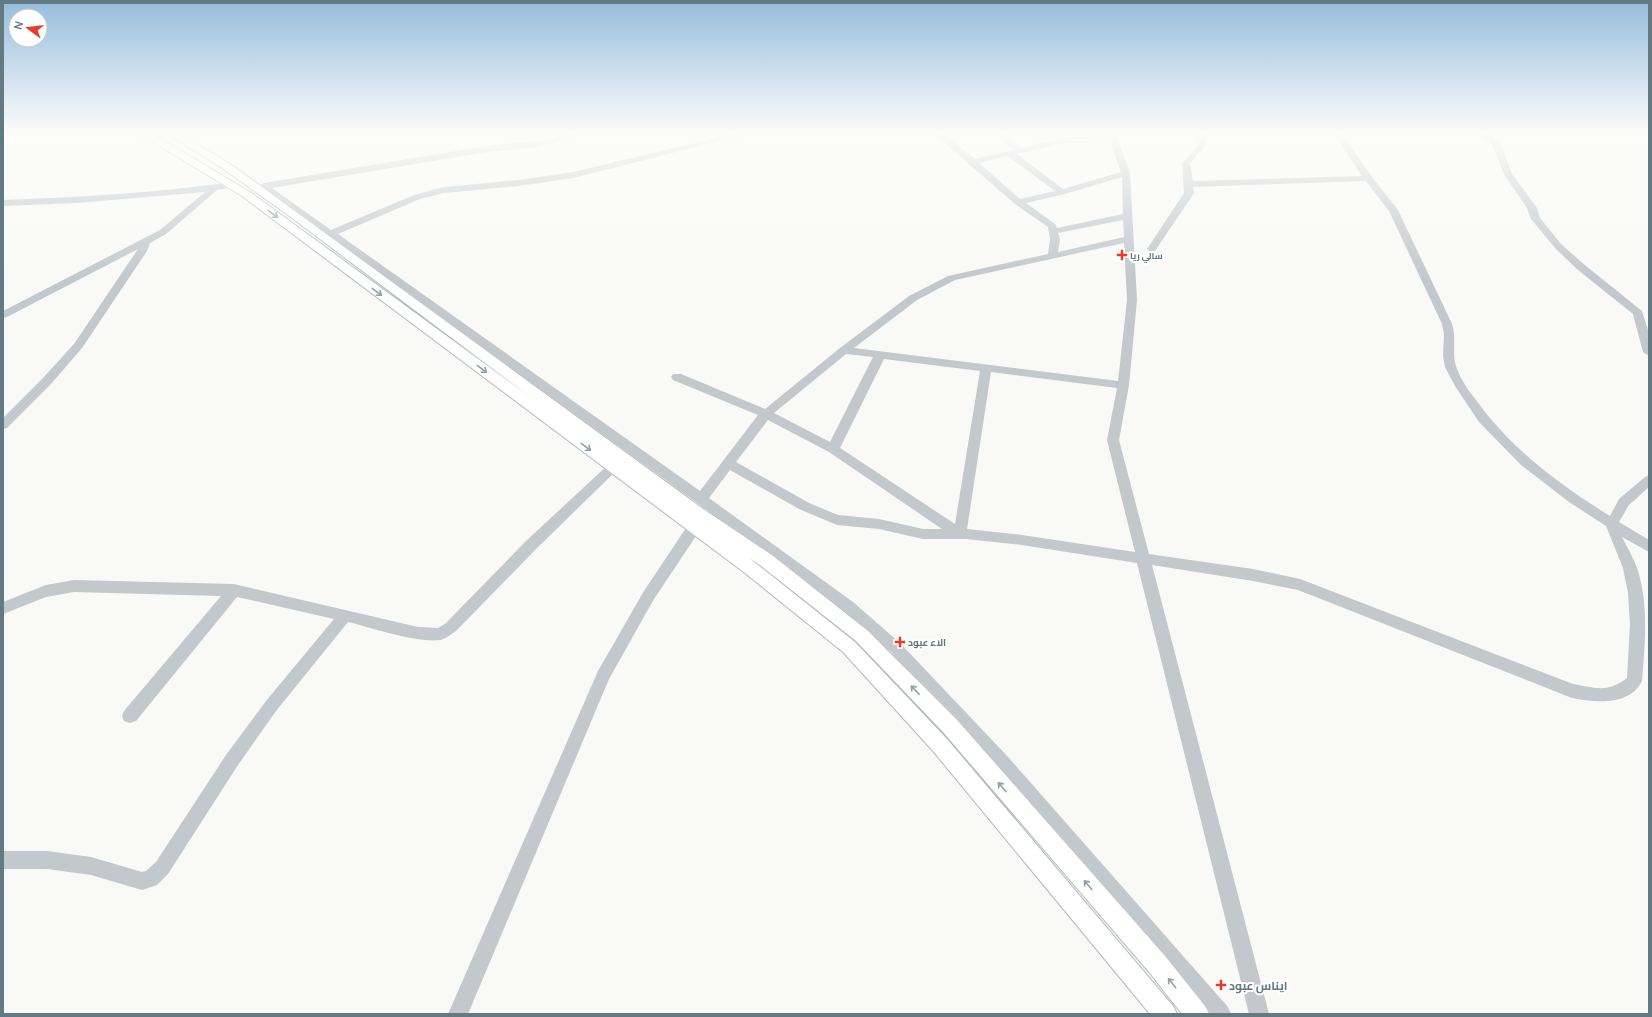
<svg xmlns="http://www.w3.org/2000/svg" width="1652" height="1017" viewBox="0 0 1652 1017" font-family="Manrope,Cairo,sans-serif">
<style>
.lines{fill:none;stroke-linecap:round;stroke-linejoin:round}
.major-casing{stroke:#b3babe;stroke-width:2}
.minor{fill:#c2c8cb;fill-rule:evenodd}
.major{fill:#fff;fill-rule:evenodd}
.oneway{stroke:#92a2a8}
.poi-dot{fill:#e93b27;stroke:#fff;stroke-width:1.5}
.labels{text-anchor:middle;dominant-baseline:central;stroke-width:4;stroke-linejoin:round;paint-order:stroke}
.far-poi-label{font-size:9px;font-weight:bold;fill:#637a83;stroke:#fff;text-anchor:start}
.poi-label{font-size:10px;font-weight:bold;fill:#637a83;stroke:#fff;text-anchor:start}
.near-poi-label{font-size:12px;font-weight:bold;fill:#637a83;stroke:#fff;text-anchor:start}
</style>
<rect width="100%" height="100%" fill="#f9f9f7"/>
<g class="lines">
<defs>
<path id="major" d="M140 134H153L250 192 533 399 288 215 225 170 168 134H181L233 166 699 506 773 556 868 631 957 720 1165 956 1205 1006 1209 1014H1182L1149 972 943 732 856 641 761 566 748 557 855 642 947 739 1173 1006 1177 1014H1150L933 751 843 652 745 573 242 196Z"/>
</defs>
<use href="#major" class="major-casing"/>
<path class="minor" d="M566 134H580L539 147 486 152 272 188 331 230 414 195 444 187 519 180 573 172 732 134H748L573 178 519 186 444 193 420 199 338 234 700 491 758 415 673 380 671 377 673 374H681L765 409 840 348 909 296 948 276 1048 254 1050 239 1048 227 1015 204 934 134H943L975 159 1014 150 996 134H1005L1022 148 1065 137H1109L1108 134H1116L1130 173 1137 300 1129 385 1119 440 1149 554 1253 569 1300 579 1573 684C1595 688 1608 693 1627 678L1630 624 1628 593 1623 568 1606 526 1569 502 1521 465 1479 422 1455 386 1445 367 1443 356 1444 334 1442 324 1389 211 1366 181 1193 187 1194 193 1155 251H1149L1147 249 1184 193 1182 164 1198 145 1199 134H1207C1208 150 1197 152 1190 164L1193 181 1362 176 1334 134H1342L1371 176 1398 210 1452 324C1457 339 1451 355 1457 369 1461 380 1469 391 1476 400 1511 449 1559 484 1610 516L1619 499 1645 477 1649 475V487L1629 505 1619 522 1649 540V552L1622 537C1627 547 1633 557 1637 568 1649 603 1645 645 1642 681 1629 707 1594 702 1572 698L1298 590 1253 581 1152 565 1269 1014H1249L1137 563 1022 545 966 539H923L879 529 837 525 799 509 730 470 709 498 853 602 901 644 1009 758 1228 1007 1231 1014H1208L997 768 891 652 843 610 787 568 263 189 256 187 264 183 486 146 539 141ZM1110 142 1121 172 1063 189 1017 154 1065 143ZM1008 156 1055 191 1020 199 979 163ZM1122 177 1123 214 1057 228 1055 224 1026 203 1065 194ZM1123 220 1124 237 1058 252 1060 239 1058 233ZM1124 243 1127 300 1118 381 854 348 917 300 955 280ZM846 354 873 357 830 442 774 413ZM884 359 980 371 955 524 840 448ZM991 372 1117 388 1107 440 1135 552 1022 535 967 529ZM768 420 829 452 942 529H923L879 519 838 515 809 503 736 462Z
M1480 134H1489L1501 145 1512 174 1537 208 1540 218 1561 244 1586 266 1642 311 1649 333V356L1643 352 1633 314 1578 270 1555 248 1531 219 1527 208 1504 174 1493 146Z
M232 182 236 185 235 187 217 190 166 234 150 243 147 251 82 348 51 384 7 428 3 429V418L43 378 74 344 138 249 7 317 3 318V311L160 230 205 192 77 203 3 206V200C80 197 156 193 232 182Z
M613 462 617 464 619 467 617 470 536 549 456 631C451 634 446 639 440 640 416 643 373 628 348 622L276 711 238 765 168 874 157 885 142 890 91 875 47 869H3V851H47L91 857 142 872 146 871 156 862 226 755 266 701 334 619 237 597 136 721 130 723 124 721 122 716 124 711 221 596 74 592 46 597 3 614V602L46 585 74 580 234 584 418 627 438 628 446 623 526 541 609 464Z
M695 521 700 522 702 526 700 530 654 599 609 679 468 1014H448L598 671 644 591 690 522Z"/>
<use href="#major" class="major"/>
</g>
<defs><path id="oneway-shaft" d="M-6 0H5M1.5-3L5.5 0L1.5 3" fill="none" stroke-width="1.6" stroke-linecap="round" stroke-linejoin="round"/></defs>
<g class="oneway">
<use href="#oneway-shaft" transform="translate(273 214) rotate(37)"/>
<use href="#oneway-shaft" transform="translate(377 292) rotate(37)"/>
<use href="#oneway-shaft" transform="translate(482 369) rotate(37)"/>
<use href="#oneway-shaft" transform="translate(586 447) rotate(37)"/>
<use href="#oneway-shaft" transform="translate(915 690) rotate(-134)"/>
<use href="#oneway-shaft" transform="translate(1002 787) rotate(-131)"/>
<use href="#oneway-shaft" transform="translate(1088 885) rotate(-131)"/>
<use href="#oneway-shaft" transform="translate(1172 983) rotate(-129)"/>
</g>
<linearGradient id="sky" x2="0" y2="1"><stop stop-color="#95bcdc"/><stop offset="0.48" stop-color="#fcfcfb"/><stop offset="1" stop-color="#fcfcfb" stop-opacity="0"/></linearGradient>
<rect width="1652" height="277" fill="url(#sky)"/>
<g class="poi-dot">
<path d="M1120 249h4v4h4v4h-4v4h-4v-4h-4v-4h4z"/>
<path d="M898 636h4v4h4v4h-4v4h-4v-4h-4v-4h4z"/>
<path d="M1219 979h4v4h4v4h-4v4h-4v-4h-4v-4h4z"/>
</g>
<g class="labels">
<g class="far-poi-label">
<text x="1130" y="255">سالي ريا</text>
</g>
<g class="poi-label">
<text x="908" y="642">الاء عبود</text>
</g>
<g class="near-poi-label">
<text x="1229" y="985">ايناس عبود</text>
</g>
</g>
<rect width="1652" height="1017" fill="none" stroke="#637a83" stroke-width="8"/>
<g transform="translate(28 28) rotate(285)"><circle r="19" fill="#ffffff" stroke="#c1cacd"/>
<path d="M0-3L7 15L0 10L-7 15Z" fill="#e93b27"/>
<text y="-6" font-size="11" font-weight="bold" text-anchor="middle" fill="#637a83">N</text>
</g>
</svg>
